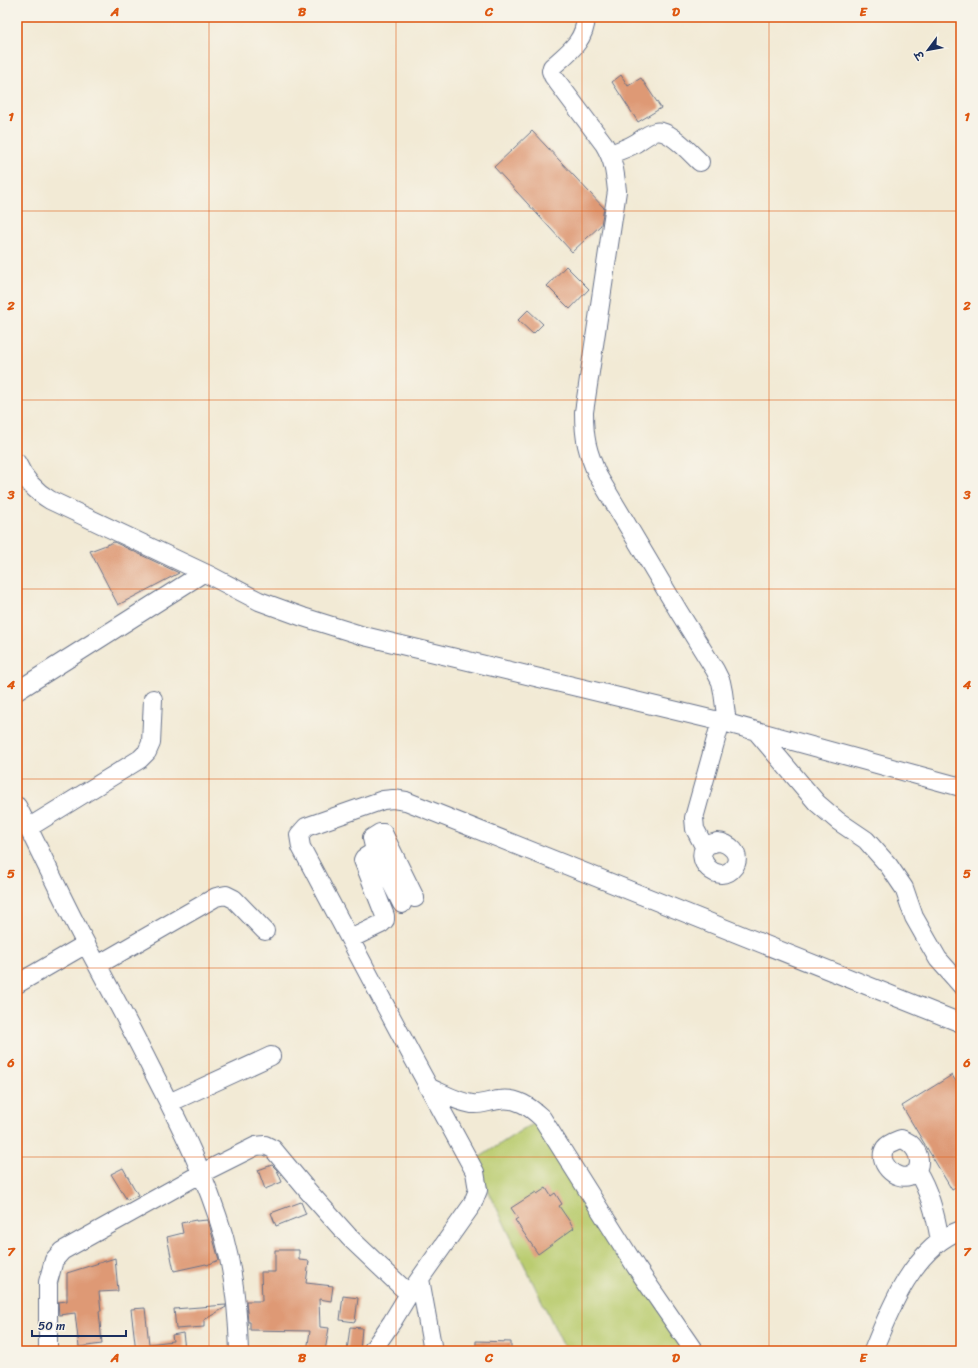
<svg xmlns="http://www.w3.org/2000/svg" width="978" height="1368" viewBox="0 0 978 1368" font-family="Sriracha,'Playpen Sans Deva',sans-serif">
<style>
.green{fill:#bacc6f;stroke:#6a7e66}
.building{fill:#de9974}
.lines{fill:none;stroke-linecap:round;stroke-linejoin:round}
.minor-casing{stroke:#667088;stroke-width:20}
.minor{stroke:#fff;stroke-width:18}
.grid{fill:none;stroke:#de5710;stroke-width:1;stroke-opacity:0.55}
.neatline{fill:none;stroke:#de5710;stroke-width:1.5}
.grid-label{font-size:13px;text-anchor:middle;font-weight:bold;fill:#de5710}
</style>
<rect width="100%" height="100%" fill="#f7f3e8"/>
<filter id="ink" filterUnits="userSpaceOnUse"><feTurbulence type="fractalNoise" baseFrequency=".025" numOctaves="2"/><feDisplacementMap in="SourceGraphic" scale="8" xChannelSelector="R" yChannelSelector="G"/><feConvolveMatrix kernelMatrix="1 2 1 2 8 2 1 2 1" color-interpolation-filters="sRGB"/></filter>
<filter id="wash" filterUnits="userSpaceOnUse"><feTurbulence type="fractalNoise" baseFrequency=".012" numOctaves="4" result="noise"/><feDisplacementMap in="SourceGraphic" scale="16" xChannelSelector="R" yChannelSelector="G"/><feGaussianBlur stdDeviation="0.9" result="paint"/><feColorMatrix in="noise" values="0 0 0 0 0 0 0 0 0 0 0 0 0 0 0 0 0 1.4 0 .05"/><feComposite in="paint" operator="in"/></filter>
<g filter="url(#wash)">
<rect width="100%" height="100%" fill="#f2ead5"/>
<path class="green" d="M536 1123 692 1351H566L474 1161 523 1129Z"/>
<g id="blocks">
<path class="building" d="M621 75 628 86 641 78 661 108 638 122 612 82Z
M532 131 604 208 601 225 572 252 494 167Z
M566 266 589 289 570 309 547 286Z
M528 310 543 324 533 334 518 320Z
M114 542 179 573 118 605 90 551Z
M952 1075 961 1090V1185L952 1190 902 1106Z
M272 1165 277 1170 282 1182 265 1189 258 1170Z
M123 1168 138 1195 127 1200 111 1174Z
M546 1188 551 1196 555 1193 562 1204 559 1206 574 1228 538 1254 515 1220 518 1218 511 1208 536 1192 537 1194Z
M301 1202 306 1214 276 1226 271 1213Z
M196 1220V1221L208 1220 219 1260 207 1265 206 1264 174 1271 167 1237 183 1233 181 1223Z
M275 1250H299V1260L309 1261 306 1283 333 1286 331 1301 319 1299 320 1327 329 1328 325 1351H307L310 1331 250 1330V1322H248L246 1301H262L261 1272H275Z
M115 1258 118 1291 99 1292 101 1311H99L102 1344 79 1347 75 1313 59 1315 58 1302 67 1301V1273Z
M343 1296 358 1298 355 1322 340 1320Z
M226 1305V1307L204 1320V1327L176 1329 174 1309Z
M145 1308 149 1344 173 1341 172 1335 183 1333 185 1349 171 1351H136L131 1309Z
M350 1327 362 1328 360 1351H347Z
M476 1341 511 1342V1351H476Z"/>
</g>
</g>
<g filter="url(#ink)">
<use href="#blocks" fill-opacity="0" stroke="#667088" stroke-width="1"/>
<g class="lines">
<defs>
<path id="minor" d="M586 17C585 41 569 52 552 67L551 71 553 76 604 144C614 161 615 172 617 191L584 412C584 439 587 451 598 476L679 612 715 670 721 682 723 692 727 723
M610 154C619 151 628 148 636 143 642 139 648 134 655 132 669 128 690 153 700 162
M17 463C24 479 35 491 50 500L211 576 259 601 303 617 364 636 727 723 961 787
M17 691 203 573
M756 731 817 803 838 821 866 840 889 866 904 888 914 917 927 940 938 959 961 985
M17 806C41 852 62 899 86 944 108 985 130 1026 151 1068 179 1122 207 1178 224 1237 234 1274 238 1313 239 1351
M28 828 140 759 147 752 151 743 153 699
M717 842C729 842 743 855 734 867 719 888 690 857 708 845 711 843 715 843 717 842Z
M705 848 695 829 694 818 721 721
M375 851 402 904
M350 939 381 924 385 920V916L363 860 364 858 375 851 372 838 380 833H383L415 898
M98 965 216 897 226 895 234 899 265 931
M17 984 86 944
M428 1087C442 1093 457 1102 472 1104 481 1105 489 1101 499 1100 517 1097 530 1107 542 1118L636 1267 694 1351
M169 1103 271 1056
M901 1139C913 1142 922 1156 918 1168 917 1172 914 1174 909 1176 895 1181 876 1162 885 1148 889 1143 896 1141 901 1139Z
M917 1171C930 1192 936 1216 940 1241
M420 1279 433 1351
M48 1351V1282L54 1260 62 1251 202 1173 256 1146 265 1145 273 1149 308 1191 350 1238 409 1294
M372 1351 392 1322 409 1294 472 1205 478 1190 475 1172 412 1056 301 847 299 835 306 827 383 800 393 799 406 801 961 1023
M873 1351C890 1308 914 1247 961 1230"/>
</defs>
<use href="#minor" class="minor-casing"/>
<use href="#minor" class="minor"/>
</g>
</g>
<path class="grid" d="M209 17V1351M396 17V1351M582 17V1351M769 17V1351M17 211H961M17 400H961M17 589H961M17 779H961M17 968H961M17 1157H961"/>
<rect width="978" height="1368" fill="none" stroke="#f7f3e8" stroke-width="44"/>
<g transform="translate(928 50) rotate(238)" stroke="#f7f3e8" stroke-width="3" paint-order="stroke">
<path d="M0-3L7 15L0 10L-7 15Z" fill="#1b2f5e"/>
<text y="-6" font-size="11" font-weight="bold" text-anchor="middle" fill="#1b2f5e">उ</text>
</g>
<path d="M32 1330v6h94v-6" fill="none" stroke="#1b2f5e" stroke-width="2"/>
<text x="38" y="1330" font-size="12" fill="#1b2f5e" stroke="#f7f3e8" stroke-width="3" paint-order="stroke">50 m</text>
<rect x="22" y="22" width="934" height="1324" class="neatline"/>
<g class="grid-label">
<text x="115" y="16">A</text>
<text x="302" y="16">B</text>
<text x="489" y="16">C</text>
<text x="676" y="16">D</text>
<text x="863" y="16">E</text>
<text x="11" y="121">1</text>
<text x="967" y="121">1</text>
<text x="11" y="310">2</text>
<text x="967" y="310">2</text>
<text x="11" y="499">3</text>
<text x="967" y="499">3</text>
<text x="11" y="689">4</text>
<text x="967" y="689">4</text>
<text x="11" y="878">5</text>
<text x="967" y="878">5</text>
<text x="11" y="1067">6</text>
<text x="967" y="1067">6</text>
<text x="11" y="1256">7</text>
<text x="967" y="1256">7</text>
<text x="115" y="1362">A</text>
<text x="302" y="1362">B</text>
<text x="489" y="1362">C</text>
<text x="676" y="1362">D</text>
<text x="863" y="1362">E</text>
</g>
</svg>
